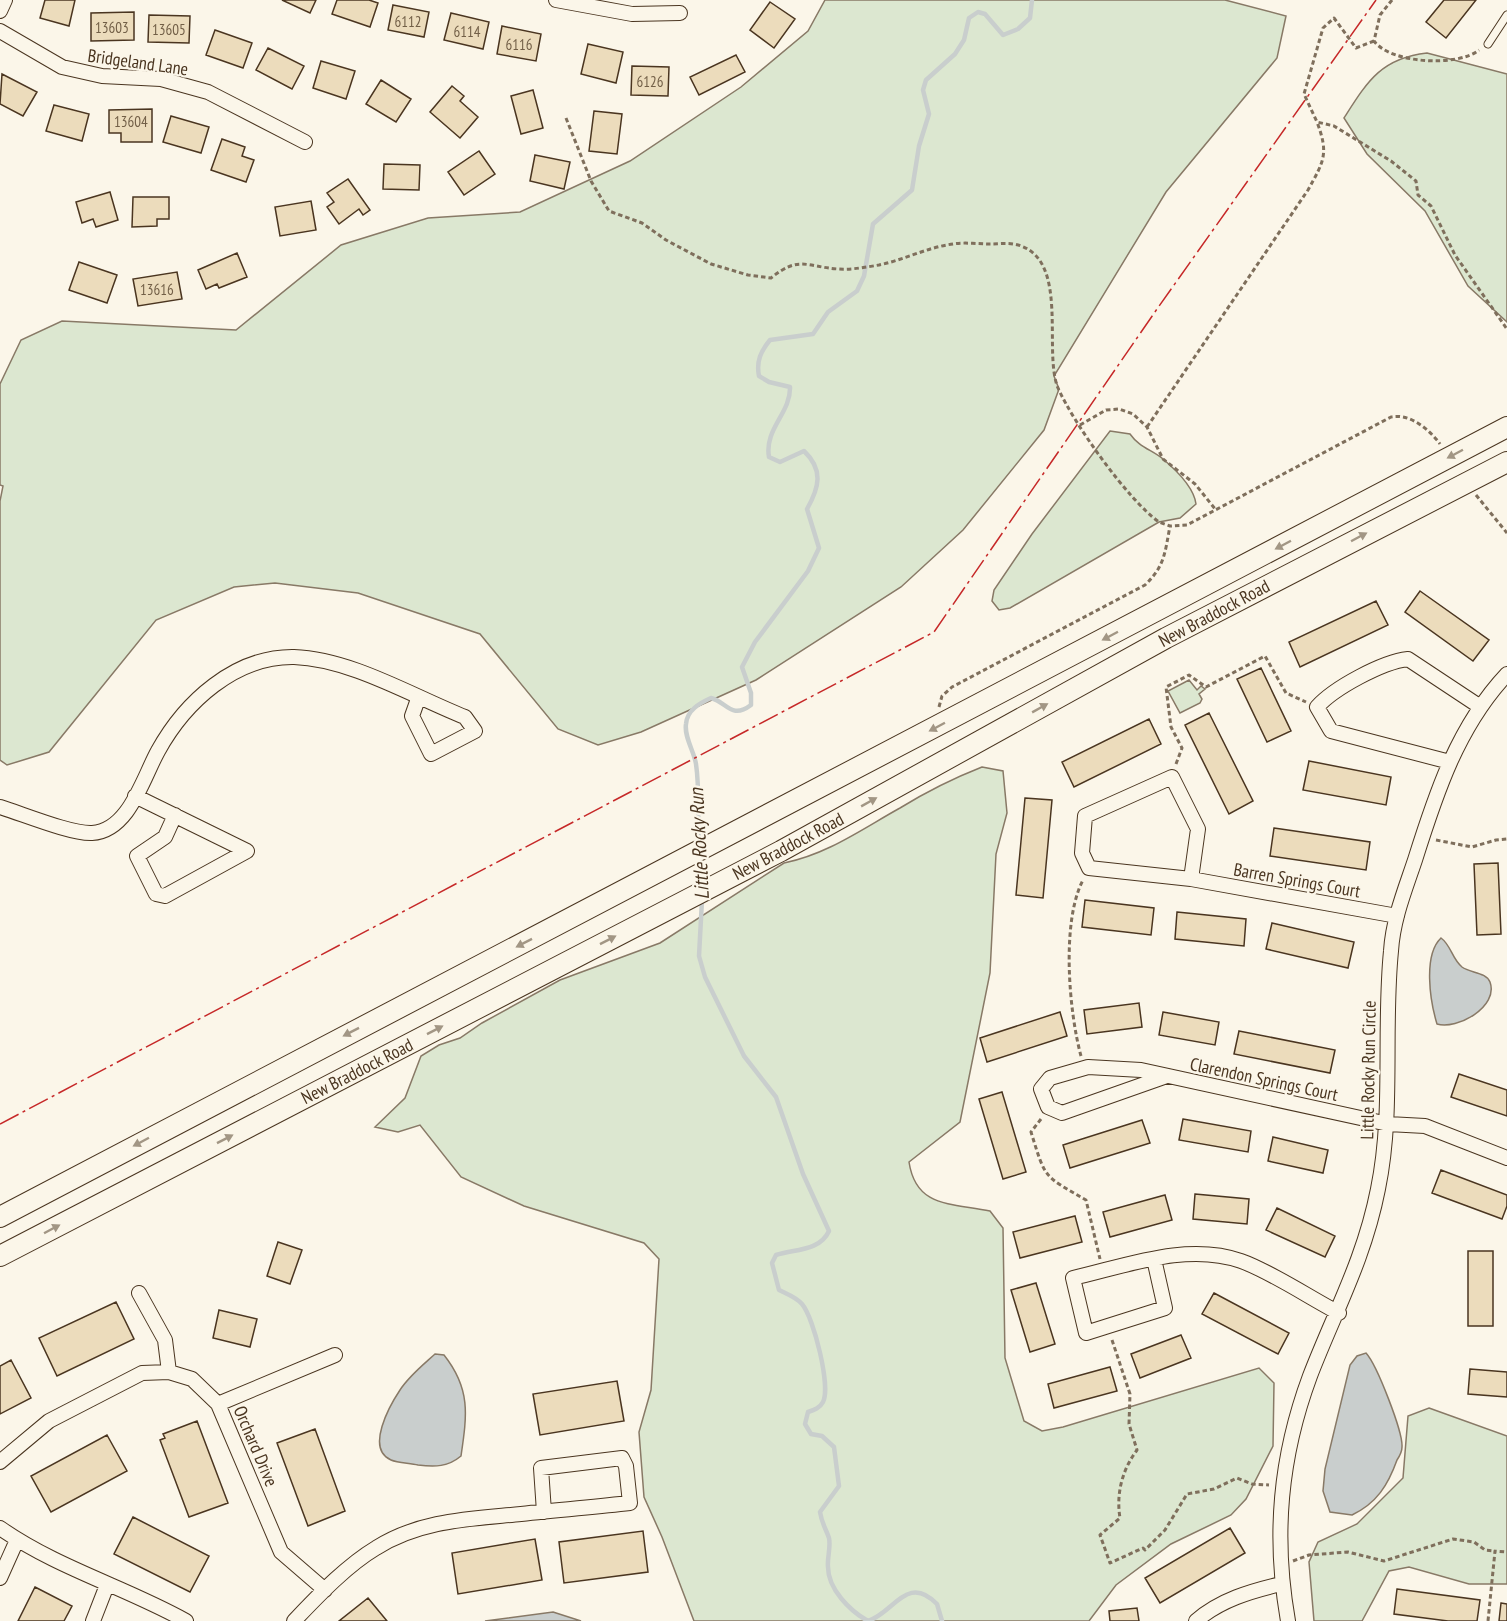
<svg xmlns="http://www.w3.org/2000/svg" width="1507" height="1621" viewBox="0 0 1507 1621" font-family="'PT Sans Narrow',sans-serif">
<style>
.green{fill:#dce7d0;stroke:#887966;stroke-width:1.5}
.water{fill:#c9cecd;stroke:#887966;stroke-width:1.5}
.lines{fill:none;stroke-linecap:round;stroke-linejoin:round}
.stream{stroke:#c9cecd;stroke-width:4.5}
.building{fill:#ecdcbc;stroke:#4a3520;stroke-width:1.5}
.service-casing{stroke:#4a3520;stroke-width:9}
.minor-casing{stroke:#4a3520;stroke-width:16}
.secondary-casing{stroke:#4a3520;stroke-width:22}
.path{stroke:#7f6f5c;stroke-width:3;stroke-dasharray:4.5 3;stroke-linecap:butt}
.service{stroke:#fbf6e9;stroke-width:7}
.minor{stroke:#fbf6e9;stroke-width:14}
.secondary{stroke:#fbf6e9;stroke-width:20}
.power{stroke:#c62828;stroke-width:1.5;stroke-dasharray:21 4.5 3 4.5;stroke-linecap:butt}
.oneway{fill:#a29684}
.labels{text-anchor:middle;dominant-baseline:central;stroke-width:4.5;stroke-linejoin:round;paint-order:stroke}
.number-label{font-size:15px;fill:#725f47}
.street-label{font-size:18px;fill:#4a3520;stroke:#fbf6e9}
.water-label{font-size:20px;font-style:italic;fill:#4a3520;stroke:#fbf6e9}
</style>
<rect width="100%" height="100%" fill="#fbf6e9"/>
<path class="green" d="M825 0H1225L1286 16 1277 58 1166 192 1054 376 1059 389 1044 430 963 530 901 587 756 680 641 732 598 745 558 729 480 634 358 593 275 583 234 587 156 620 49 752 7 765 0 760V501L3 486 0 485V384L21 340 62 321 236 330 341 245 428 218 520 212 630 161 741 87 808 31Z
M1427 53 1507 74V322L1468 286 1425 211 1367 154 1344 118C1367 82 1381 58 1427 53Z
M1110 431 1130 434C1139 447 1152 450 1163 459 1176 470 1194 488 1196 504L1180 518 1159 522 1010 608 999 610 992 601 994 590 1032 534Z
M1189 680 1197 690 1201 686 1205 689 1199 694 1202 699 1200 703 1180 713 1168 691Z
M982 767 1003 771 1007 813 996 854 990 973 960 1122 909 1162C916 1208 951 1203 990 1211L1003 1228 1005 1358 1024 1421 1042 1431 1063 1427 1259 1368 1274 1383 1273 1446 1246 1499 1231 1515 1171 1544 1116 1585 1089 1621H694L662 1537 644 1497 639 1432 651 1390 659 1259 644 1243 524 1206 461 1177 420 1125 398 1132 375 1127 405 1098 421 1056 439 1045 460 1038 482 1023 560 980 660 943 784 863C828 854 862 829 900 808 926 792 954 778 982 767Z
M1429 1408 1507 1436V1584H1469L1409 1567 1389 1571 1362 1621H1314L1309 1562 1318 1542 1357 1524 1403 1478 1408 1416Z"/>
<path class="water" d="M1441 938C1451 945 1452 959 1462 967 1470 973 1486 972 1490 982 1499 1007 1457 1030 1437 1024 1430 1001 1423 955 1441 938Z
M1366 1353C1377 1365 1403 1432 1402 1447 1402 1451 1399 1457 1397 1460 1388 1485 1377 1503 1352 1515L1330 1512 1323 1491 1325 1469 1350 1365 1357 1356Z
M435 1354 444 1355C471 1389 467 1415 461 1456 448 1467 435 1467 418 1465 410 1463 398 1463 391 1460 365 1449 390 1405 400 1390 409 1376 423 1365 435 1354Z
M553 1612 581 1621H485Z"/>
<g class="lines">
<path class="stream" d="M699 843C697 817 700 791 696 764 694 751 684 737 686 724 687 710 700 703 711 698 727 702 731 720 751 705V693L742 667 755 642 808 571 819 548 807 509C819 488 824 470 804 451L780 462 769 457C764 429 791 413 790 387L769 382 759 376C756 361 761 351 770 340L813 334 828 312 857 291 864 276 873 224 912 190 919 146 929 114 923 90 926 80 955 54 964 40 969 18 978 12 985 14 1003 35 1018 29 1030 18 1032 0
M699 858 701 885
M702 900 699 956 705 977 744 1056 776 1097 803 1174 829 1231C820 1251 795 1249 776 1255L772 1263 779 1290C787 1294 796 1297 802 1304 814 1318 831 1387 823 1402 820 1408 814 1410 808 1412L805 1424 811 1434 822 1436 834 1447 839 1486 820 1512C822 1524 826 1529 829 1538 831 1547 827 1558 828 1567 828 1589 850 1611 868 1621 894 1613 907 1573 937 1604L942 1621"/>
</g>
<path class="building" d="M45 0H75L69 26 40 18Z
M282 0H316L310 13Z
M337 0H369L378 3 370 27 332 14Z
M1444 0H1476L1446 38 1426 22Z
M770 2 795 19 774 48 750 30Z
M393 5 429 12 424 37 388 30Z
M134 12V40L91 41V13Z
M451 13 489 22 483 49 444 40Z
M149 15 190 16 189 43 148 42Z
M502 26 541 34 536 61 497 54Z
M215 30 252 43 243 68 206 55Z
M588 44 623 52 616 83 581 74Z
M268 48 304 66 292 89 256 70Z
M736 55 745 72 699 95 690 77Z
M321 61 355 71 346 99 313 88Z
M632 66 669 67 668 96 631 95Z
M2 74 37 92 23 116 0 104Z
M381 80 411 99 396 122 366 104Z
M452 86 464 96 460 101 478 117 460 138 430 112Z
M533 90 543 128 521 134 511 96Z
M54 105 89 114 82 141 46 131Z
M152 109V142H121V133H109V110Z
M594 111 622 114 617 154 589 151Z
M171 116 209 127 201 153 163 142Z
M222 139 245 147 242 156 254 160 246 182 211 170Z
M479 151 495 174 464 195 448 172Z
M535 155 570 162 564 189 530 181Z
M384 164 420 165 419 190 383 189Z
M348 179 370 210 363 215 359 209 339 224 327 207 334 202 327 193Z
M110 192 118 220 96 227 93 219 82 223 76 202Z
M133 197H169V219H157V226L132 227Z
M311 201 316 230 280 236 275 207Z
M237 253 247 277 219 288 217 284 206 289 198 270Z
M79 262 117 275 107 303 69 290Z
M177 272 182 299 138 306 133 279Z
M1420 591 1489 640 1473 661 1405 612Z
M1376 601 1388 625 1300 667 1289 642Z
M1261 668 1291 731 1267 742 1237 679Z
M1209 713 1253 801 1229 814 1185 725Z
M1149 719 1161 744 1074 787 1062 762Z
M1309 761 1391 777 1386 805 1303 790Z
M1025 798 1052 800 1043 898 1016 895Z
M1274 828 1370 842 1366 870 1270 856Z
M1498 863 1501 934 1477 935 1474 864Z
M1085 900 1154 908 1151 935 1082 927Z
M1177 912 1246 919 1244 946 1175 939Z
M1272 923 1354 942 1348 968 1266 949Z
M1139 1003 1142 1027 1087 1034 1084 1010Z
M1060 1012 1067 1036 987 1062 980 1038Z
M1163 1012 1219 1022 1215 1045 1159 1035Z
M1239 1031 1335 1050 1330 1073 1234 1054Z
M1459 1074 1507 1090V1116L1451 1097Z
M1002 1092 1026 1172 1003 1179 979 1099Z
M1183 1119 1251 1131 1248 1152 1179 1140Z
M1142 1120 1150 1143 1070 1168 1063 1145Z
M1273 1137 1328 1150 1323 1173 1268 1161Z
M1441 1170 1507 1195V1206L1502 1219 1432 1193Z
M1195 1194 1249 1199 1247 1224 1193 1219Z
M1165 1195 1172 1220 1110 1237 1103 1212Z
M1277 1208 1335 1236 1325 1257 1266 1230Z
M1075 1216 1082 1242 1020 1258 1013 1232Z
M278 1242 302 1250 290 1284 267 1276Z
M1468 1251H1493V1326H1468Z
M1036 1283 1055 1344 1030 1352 1011 1290Z
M1214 1293 1289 1333 1278 1354 1202 1314Z
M116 1302 134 1339 57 1376 39 1338Z
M219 1310 257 1319 250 1347 213 1338Z
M1181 1335 1191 1358 1140 1378 1131 1354Z
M11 1360 31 1398 0 1414V1366Z
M1110 1367 1117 1391 1054 1408 1048 1384Z
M1470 1369 1507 1372V1397L1468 1394Z
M617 1381 624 1421 540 1435 533 1394Z
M197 1421 228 1503 189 1517 160 1440 165 1438 163 1434Z
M315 1429 345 1511 308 1526 277 1443Z
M107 1435 127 1471 51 1512 31 1476Z
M133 1517 209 1556 190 1592 114 1554Z
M1230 1528 1245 1553 1160 1603 1145 1578Z
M643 1531 648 1572 564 1583 559 1542Z
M535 1539 542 1580 458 1594 452 1553Z
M35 1587 72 1606 64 1621H18Z
M1397 1589 1480 1600 1477 1621H1448L1394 1614Z
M368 1598 387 1621H339Z
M1501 1603 1507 1604V1621H1499Z
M1137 1608 1139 1621H1110L1109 1611Z"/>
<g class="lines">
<defs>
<path id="service" d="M1488 44 1507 15"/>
<path id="minor" d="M556 0 632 14 680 13
M0 11 5 0
M0 31 62 67 102 76 161 79 208 92 305 142
M1450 762 1331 731 1317 707C1334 688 1382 662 1408 659L1479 706
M135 796 247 851 165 896 156 894 137 856 165 837 175 815
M0 807C23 814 71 834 92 833 129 831 143 778 158 751 185 702 235 656 294 657 351 659 412 696 465 717L475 731 431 754 412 716 418 699
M1191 879 1198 829 1172 777 1085 816 1082 853 1089 868 1191 879 1397 916
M1167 1076 1062 1113 1048 1107 1041 1089 1050 1078 1088 1067 1141 1070 1388 1124 1425 1126 1507 1158
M1154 1259 1165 1308 1086 1333 1073 1278C1126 1266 1187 1242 1241 1261 1270 1271 1310 1298 1339 1313
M139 1293 165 1340 169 1372
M218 1404 335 1355
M0 1462 49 1421 142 1373 169 1372 192 1379 218 1404 281 1552 325 1590
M0 1528C57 1568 125 1587 186 1621
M0 1578 17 1540
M93 1621 107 1585
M294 1621C318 1596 346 1566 376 1548 420 1520 470 1519 521 1514 557 1510 593 1507 630 1503L626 1466 622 1458 541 1468 544 1512
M1196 1621C1220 1600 1251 1591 1281 1584
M1288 1621C1273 1536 1280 1457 1310 1376 1335 1311 1364 1260 1378 1189 1394 1111 1383 1031 1391 951 1393 919 1405 890 1415 860 1436 793 1458 726 1507 674"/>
<path id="secondary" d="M0 1217 1507 427
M0 1256 781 851 1166 638 1507 462"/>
</defs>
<use href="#service" class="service-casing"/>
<use href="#minor" class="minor-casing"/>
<use href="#secondary" class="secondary-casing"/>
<path class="path" d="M1392 0 1380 15 1374 41C1391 64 1458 67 1479 50
M1374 41 1356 48 1334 18 1323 28 1304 94 1317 122 1334 126 1391 161 1416 181 1418 195 1431 206 1455 255 1507 329
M566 118 591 181 609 211 642 223 666 240 711 264 748 275 771 278C799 255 807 267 838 269 851 270 867 267 879 265 904 260 928 247 953 244 965 242 978 244 990 244 1000 244 1011 242 1021 246 1069 263 1043 352 1058 388 1074 424 1128 500 1159 522L1170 526 1187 525 1391 417C1410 413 1430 430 1440 444
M1080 425 1106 410 1119 409 1133 414 1147 427 1163 459 1195 484 1216 510
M1147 427 1308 190C1324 161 1329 154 1317 122
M1476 495 1507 533
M939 707 942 696 952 687 1145 585C1165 566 1165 552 1170 526
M1176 764 1182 748 1171 727 1166 687 1189 675 1206 687 1265 656 1286 693 1306 702
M1436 840 1472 847 1496 840 1507 839
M1081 1056C1069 1012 1061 922 1083 880
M1041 1119 1031 1132C1046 1180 1043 1175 1086 1200L1100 1259
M1112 1340 1130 1394 1129 1424 1137 1450C1122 1470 1116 1494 1120 1518L1100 1535 1110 1563 1143 1548 1145 1550 1165 1530 1187 1494 1214 1489 1237 1478 1252 1484 1269 1485
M1293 1561 1309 1555 1348 1552 1384 1561 1453 1539 1474 1542 1485 1550 1495 1551
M1488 1621 1495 1551 1507 1552"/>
<use href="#service" class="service"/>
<use href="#minor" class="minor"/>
<use href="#secondary" class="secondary"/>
<path class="power" d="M0 1124 934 632 1157 309 1376 0"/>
</g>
<defs><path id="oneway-solid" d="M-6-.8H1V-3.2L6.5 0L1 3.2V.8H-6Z" transform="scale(1.5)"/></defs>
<g class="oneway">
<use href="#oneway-solid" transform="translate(1455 454) rotate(152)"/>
<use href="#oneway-solid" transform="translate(1359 537) rotate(-28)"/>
<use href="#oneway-solid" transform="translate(1283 545) rotate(152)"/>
<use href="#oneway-solid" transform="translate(1110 636) rotate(152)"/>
<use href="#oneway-solid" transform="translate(1040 708) rotate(-29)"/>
<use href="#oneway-solid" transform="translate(937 727) rotate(152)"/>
<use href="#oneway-solid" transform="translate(869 802) rotate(-29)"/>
<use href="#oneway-solid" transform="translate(608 940) rotate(-27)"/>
<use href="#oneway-solid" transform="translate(524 943) rotate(153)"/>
<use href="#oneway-solid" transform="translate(435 1030) rotate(-27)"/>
<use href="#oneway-solid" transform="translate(351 1032) rotate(153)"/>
<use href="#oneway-solid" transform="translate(225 1139) rotate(-27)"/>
<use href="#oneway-solid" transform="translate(141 1142) rotate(152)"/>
<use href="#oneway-solid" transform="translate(52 1229) rotate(-28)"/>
</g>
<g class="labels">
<g class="number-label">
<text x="408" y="21">6112</text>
<text x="112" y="27">13603</text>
<text x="169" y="29">13605</text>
<text x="467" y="31">6114</text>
<text x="519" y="44">6116</text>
<text x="650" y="81">6126</text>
<text x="131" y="121">13604</text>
<text x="157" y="289">13616</text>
</g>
<g class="street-label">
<text transform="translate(138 62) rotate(8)">Bridgeland Lane</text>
<text transform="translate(1214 613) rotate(-28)">New Braddock Road</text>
<text transform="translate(788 846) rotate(-28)">New Braddock Road</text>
<text transform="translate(1297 880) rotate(10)">Barren Springs Court</text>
<text transform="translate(1368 1070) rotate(-89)">Little Rocky Run Circle</text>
<text transform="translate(357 1071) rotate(-27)">New Braddock Road</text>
<text transform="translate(1264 1079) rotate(12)">Clarendon Springs Court</text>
<text transform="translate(256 1446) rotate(67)">Orchard Drive</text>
</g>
<g class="water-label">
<text transform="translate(699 844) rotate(-93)">Little Rocky Run</text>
</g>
</g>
</svg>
